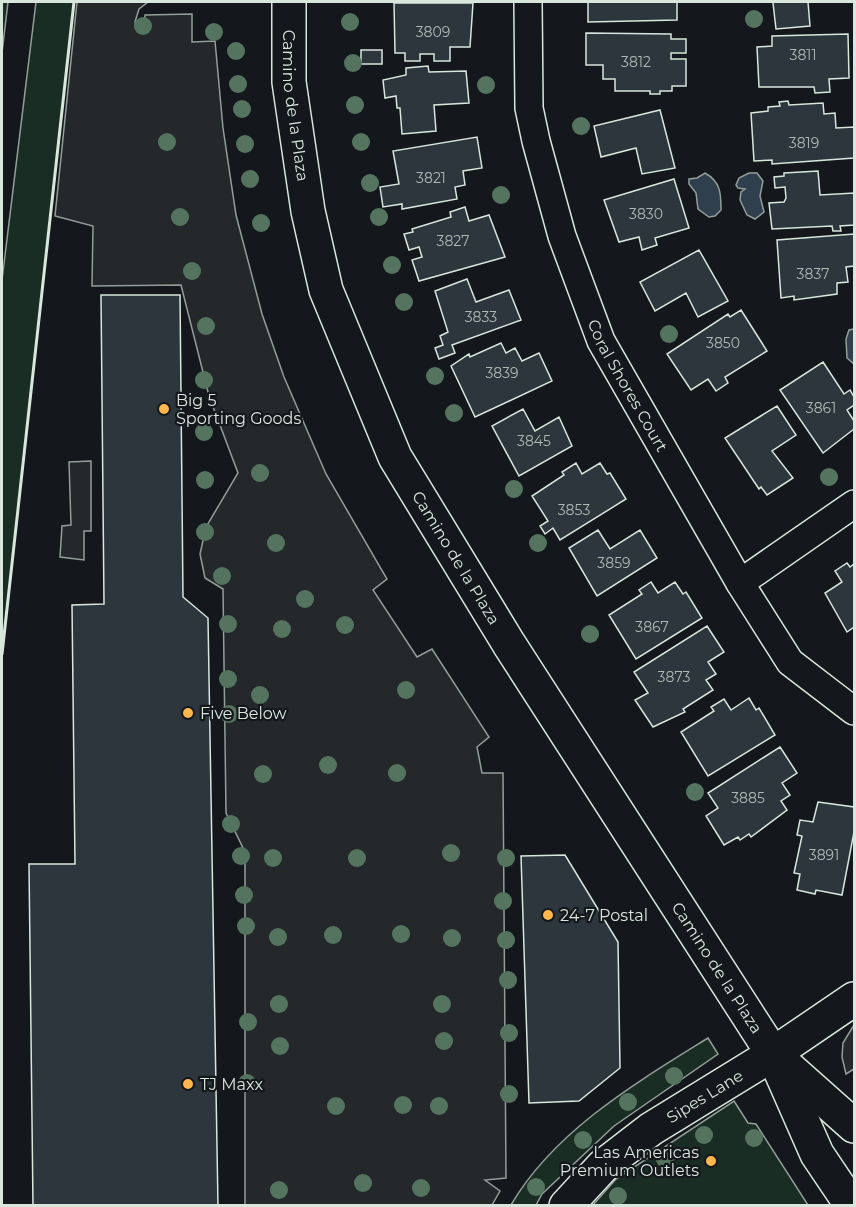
<svg xmlns="http://www.w3.org/2000/svg" width="856" height="1207" viewBox="0 0 856 1207" font-family="Montserrat,sans-serif">
<style>
.green{fill:#1a2d24;stroke:#939e99;stroke-width:1.5}
.parking{fill:#24282b;stroke:#939e99;stroke-width:1.5}
.water{fill:#2f3f4d;stroke:#939e99;stroke-width:1.5}
.building{fill:#2c363c;stroke:#d8e6dc;stroke-width:1.5}
.lines{fill:none;stroke-linecap:round;stroke-linejoin:round}
.minor-casing{stroke:#d8e6dc;stroke-width:30}
.tertiary-casing{stroke:#d8e6dc;stroke-width:36}
.secondary-casing{stroke:#d8e6dc;stroke-width:36}
.minor{stroke:#14181c;stroke-width:27}
.tertiary{stroke:#14181c;stroke-width:33}
.secondary{stroke:#14181c;stroke-width:33}
.wall{stroke:#d8e6dc;stroke-width:3}
.tree{fill:#55745f}
.poi-dot{fill:#ffb74d;stroke:#14181c;stroke-width:2}
.labels{text-anchor:middle;dominant-baseline:central;stroke-width:4.5;stroke-linejoin:round;paint-order:stroke}
.number-label{font-size:14px;fill:#adbab4}
.street-label{font-size:16px;fill:#d8e6dc;stroke:#14181c}
.poi-label{font-size:16px;fill:#d8e6dc;stroke:#14181c;text-anchor:start}
</style>
<rect width="100%" height="100%" fill="#14181c"/>
<path class="green" d="M2 2H8L2 53Z
M36 2H74L2 654V280Z
M708 1038 718 1054 614 1126 542 1194 536 1205H511C554 1131 637 1082 708 1038Z
M734 1101 748 1123 756 1124 808 1205H593L616 1179Z"/>
<path class="parking" d="M77 2H148L139 9 135 22 137 29 143 33 145 15 192 14V42L215 41 223 128 236 215 262 314 284 377 326 474 387 579 373 590 417 657 432 649 489 737 477 747 482 773H503L506 1178 485 1180 500 1191 492 1205H245V852L226 813 223 589 205 578 200 554 206 527 238 473 209 396 181 285 92 286 93 226 55 216Z
M91 461V531H84V560L60 557 62 526 71 525 69 462Z
M854 1025V1069L846 1074 842 1057 843 1043Z"/>
<path class="water" d="M705 173C721 182 721 194 721 210L715 216 709 217 698 209 696 193 689 184V179L697 178Z
M749 173H757L763 181 760 196 764 212 755 219 747 215 740 200 741 192 745 189 738 188 736 185 739 178Z
M854 329V364L847 358 846 339 849 330Z"/>
<path class="building" d="M588 2H677V20L588 22Z
M394 3H473L470 47H450V61H434V54H420V61H405V53H395Z
M773 3V2H808L810 26 776 29Z
M586 33 671 34V39H686V53H671V59H686V86H672V91H660V94H650V91H615V79H603V65H586Z
M848 34 849 78 829 79 830 92 815 93 814 87H759L757 47 772 46V36Z
M361 50H382V64H361Z
M428 66 429 72 466 71 469 103 434 105 436 131 402 134 400 108H397L396 96 385 98 383 80 406 75V68Z
M788 101 789 105 823 103 824 114 835 113 836 128 854 127V158L772 164V160L754 161 751 113 768 111V107L780 106 779 102Z
M660 110 675 168 642 174 636 148 601 157 594 126Z
M477 137 482 168 463 171 465 185 455 187 457 199 402 209V204L383 207 380 187 399 184 393 151Z
M818 171 820 195 854 193V225L840 226 841 231H833L832 226 772 229 769 203 784 202 786 198 785 187 775 188 774 177 784 176V173Z
M674 179 689 228 655 238 657 245 642 250 639 237 619 242 604 200Z
M465 207 469 221 489 215 505 257 419 281 412 260 422 257 419 247 409 250 404 234 413 232 412 229 451 217 450 212Z
M854 234V266L846 267 848 282 837 283V294L794 300V296L781 298 777 240Z
M699 250 728 301 698 317 686 293 655 311 640 282Z
M467 279 476 302 509 290 521 320 452 345 455 353 439 359 435 348 443 345 440 336 448 332 435 291Z
M101 295H180L183 597 208 618 218 1206H33L29 864H75L72 605 104 604Z
M741 310 767 351 725 377 728 383 716 391 708 379 691 390 667 354 728 314 730 317Z
M501 343 506 353 515 348 522 361 539 353 552 381 475 417 451 366 469 354 470 357Z
M823 362 844 394 850 390 854 397V405L847 410 854 421V429L823 453 780 390Z
M777 406 796 435 772 451 793 478 767 495 761 487 759 489 725 438Z
M523 409 535 431 559 417 572 446 519 476 492 426Z
M576 463 582 474 600 463 607 474 610 473 626 499 560 540 553 528 545 534 540 526 548 521 532 496 564 475 562 472Z
M598 530 610 549 640 530 657 558 597 596 569 548Z
M847 563 850 567 854 564V627L847 632 825 593 842 582 835 571Z
M651 582 658 593 675 582 683 594 686 592 702 618 636 659 609 615 642 594 639 590Z
M707 626 724 652 708 662 716 674 706 680 713 690 683 709 685 712 653 727 635 700 648 693 634 672Z
M749 698 756 710 759 708 775 735 708 776 681 732 714 711 711 707 724 699 731 710Z
M780 747 797 773 782 783 790 795 781 801 787 810 751 837 749 834 740 840 738 837 724 845 706 816 718 808 708 793Z
M818 802 854 807V832L842 895 816 890 815 894 797 890 800 874 794 873 802 836 797 835 800 820 813 822Z
M565 855 618 942 620 1068 579 1101 529 1103 521 856Z"/>
<g class="lines">
<defs>
<g id="minor">
<path id="s1" d="M528 2 529 108 536 141 562 236 601 341 740 583 790 662 854 711"/>
<path d="M740 583 854 504"/>
</g>
<g id="tertiary">
<path id="s2" d="M566 1206 603 1166 651 1129 773 1054 854 999"/>
</g>
<g id="secondary">
<path id="s3" d="M289 2V82L308 211 326 290 395 457 509 644 773 1054 817 1154 852 1206"/>
<path d="M782 1062 854 1126"/>
</g>
</defs>
<use href="#minor" class="minor-casing"/>
<use href="#tertiary" class="tertiary-casing"/>
<use href="#secondary" class="secondary-casing"/>
<use href="#minor" class="minor"/>
<use href="#tertiary" class="tertiary"/>
<use href="#secondary" class="secondary"/>
<path class="wall" d="M2 654 74 2"/>
</g>
<g class="tree">
<circle cx="754" cy="19" r="9"/>
<circle cx="350" cy="22" r="9"/>
<circle cx="143" cy="26" r="9"/>
<circle cx="214" cy="32" r="9"/>
<circle cx="236" cy="51" r="9"/>
<circle cx="353" cy="63" r="9"/>
<circle cx="238" cy="84" r="9"/>
<circle cx="486" cy="85" r="9"/>
<circle cx="355" cy="105" r="9"/>
<circle cx="242" cy="109" r="9"/>
<circle cx="581" cy="126" r="9"/>
<circle cx="167" cy="142" r="9"/>
<circle cx="361" cy="142" r="9"/>
<circle cx="245" cy="144" r="9"/>
<circle cx="250" cy="179" r="9"/>
<circle cx="370" cy="183" r="9"/>
<circle cx="501" cy="195" r="9"/>
<circle cx="180" cy="217" r="9"/>
<circle cx="379" cy="217" r="9"/>
<circle cx="261" cy="223" r="9"/>
<circle cx="392" cy="265" r="9"/>
<circle cx="192" cy="271" r="9"/>
<circle cx="404" cy="302" r="9"/>
<circle cx="206" cy="326" r="9"/>
<circle cx="669" cy="334" r="9"/>
<circle cx="435" cy="376" r="9"/>
<circle cx="204" cy="380" r="9"/>
<circle cx="454" cy="413" r="9"/>
<circle cx="204" cy="432" r="9"/>
<circle cx="260" cy="473" r="9"/>
<circle cx="829" cy="477" r="9"/>
<circle cx="205" cy="480" r="9"/>
<circle cx="514" cy="489" r="9"/>
<circle cx="205" cy="532" r="9"/>
<circle cx="276" cy="543" r="9"/>
<circle cx="538" cy="543" r="9"/>
<circle cx="222" cy="576" r="9"/>
<circle cx="305" cy="599" r="9"/>
<circle cx="228" cy="624" r="9"/>
<circle cx="345" cy="625" r="9"/>
<circle cx="282" cy="629" r="9"/>
<circle cx="590" cy="634" r="9"/>
<circle cx="228" cy="679" r="9"/>
<circle cx="406" cy="690" r="9"/>
<circle cx="260" cy="695" r="9"/>
<circle cx="229" cy="714" r="9"/>
<circle cx="328" cy="765" r="9"/>
<circle cx="397" cy="773" r="9"/>
<circle cx="263" cy="774" r="9"/>
<circle cx="695" cy="792" r="9"/>
<circle cx="231" cy="824" r="9"/>
<circle cx="451" cy="853" r="9"/>
<circle cx="241" cy="856" r="9"/>
<circle cx="273" cy="858" r="9"/>
<circle cx="357" cy="858" r="9"/>
<circle cx="506" cy="858" r="9"/>
<circle cx="244" cy="895" r="9"/>
<circle cx="503" cy="901" r="9"/>
<circle cx="246" cy="926" r="9"/>
<circle cx="401" cy="934" r="9"/>
<circle cx="333" cy="935" r="9"/>
<circle cx="278" cy="937" r="9"/>
<circle cx="452" cy="938" r="9"/>
<circle cx="506" cy="940" r="9"/>
<circle cx="508" cy="980" r="9"/>
<circle cx="279" cy="1004" r="9"/>
<circle cx="442" cy="1004" r="9"/>
<circle cx="248" cy="1022" r="9"/>
<circle cx="509" cy="1033" r="9"/>
<circle cx="444" cy="1041" r="9"/>
<circle cx="280" cy="1046" r="9"/>
<circle cx="674" cy="1076" r="9"/>
<circle cx="247" cy="1083" r="9"/>
<circle cx="509" cy="1094" r="9"/>
<circle cx="628" cy="1102" r="9"/>
<circle cx="403" cy="1105" r="9"/>
<circle cx="336" cy="1106" r="9"/>
<circle cx="439" cy="1106" r="9"/>
<circle cx="704" cy="1135" r="9"/>
<circle cx="754" cy="1138" r="9"/>
<circle cx="583" cy="1140" r="9"/>
<circle cx="665" cy="1159" r="9"/>
<circle cx="363" cy="1183" r="9"/>
<circle cx="536" cy="1187" r="9"/>
<circle cx="421" cy="1188" r="9"/>
<circle cx="279" cy="1190" r="9"/>
<circle cx="618" cy="1196" r="9"/>
</g>
<g class="poi-dot">
<circle cx="164" cy="409" r="6"/>
<circle cx="188" cy="713" r="6"/>
<circle cx="548" cy="915" r="6"/>
<circle cx="188" cy="1084" r="6"/>
<circle cx="711" cy="1161" r="6"/>
</g>
<g class="labels">
<g class="number-label">
<text x="433" y="32">3809</text>
<text x="803" y="55">3811</text>
<text x="636" y="62">3812</text>
<text x="804" y="143">3819</text>
<text x="431" y="178">3821</text>
<text x="646" y="214">3830</text>
<text x="453" y="241">3827</text>
<text x="813" y="274">3837</text>
<text x="481" y="317">3833</text>
<text x="723" y="343">3850</text>
<text x="502" y="373">3839</text>
<text x="821" y="408">3861</text>
<text x="534" y="441">3845</text>
<text x="574" y="510">3853</text>
<text x="614" y="563">3859</text>
<text x="652" y="627">3867</text>
<text x="674" y="677">3873</text>
<text x="748" y="798">3885</text>
<text x="824" y="855">3891</text>
</g>
<g class="street-label">
<text stroke="none"><textPath href="#s3" startOffset="104">Camino de la Plaza</textPath></text>
<text stroke="none"><textPath href="#s1" startOffset="402">Coral Shores Court</textPath></text>
<text stroke="none"><textPath href="#s3" startOffset="590">Camino de la Plaza</textPath></text>
<text stroke="none"><textPath href="#s3" startOffset="1076">Camino de la Plaza</textPath></text>
<text stroke="none"><textPath href="#s2" startOffset="178">Sipes Lane</textPath></text>
</g>
<g class="poi-label">
<text x="176" y="400">Big 5<tspan x="176" dy="18">Sporting Goods</tspan></text>
<text x="200" y="713">Five Below</text>
<text x="560" y="915">24-7 Postal</text>
<text x="200" y="1084">TJ Maxx</text>
<text x="699" y="1152" text-anchor="end">Las Americas<tspan x="699" dy="18">Premium Outlets</tspan></text>
</g>
</g>
<rect width="856" height="1207" fill="none" stroke="#d8e6dc" stroke-width="6"/>
</svg>
